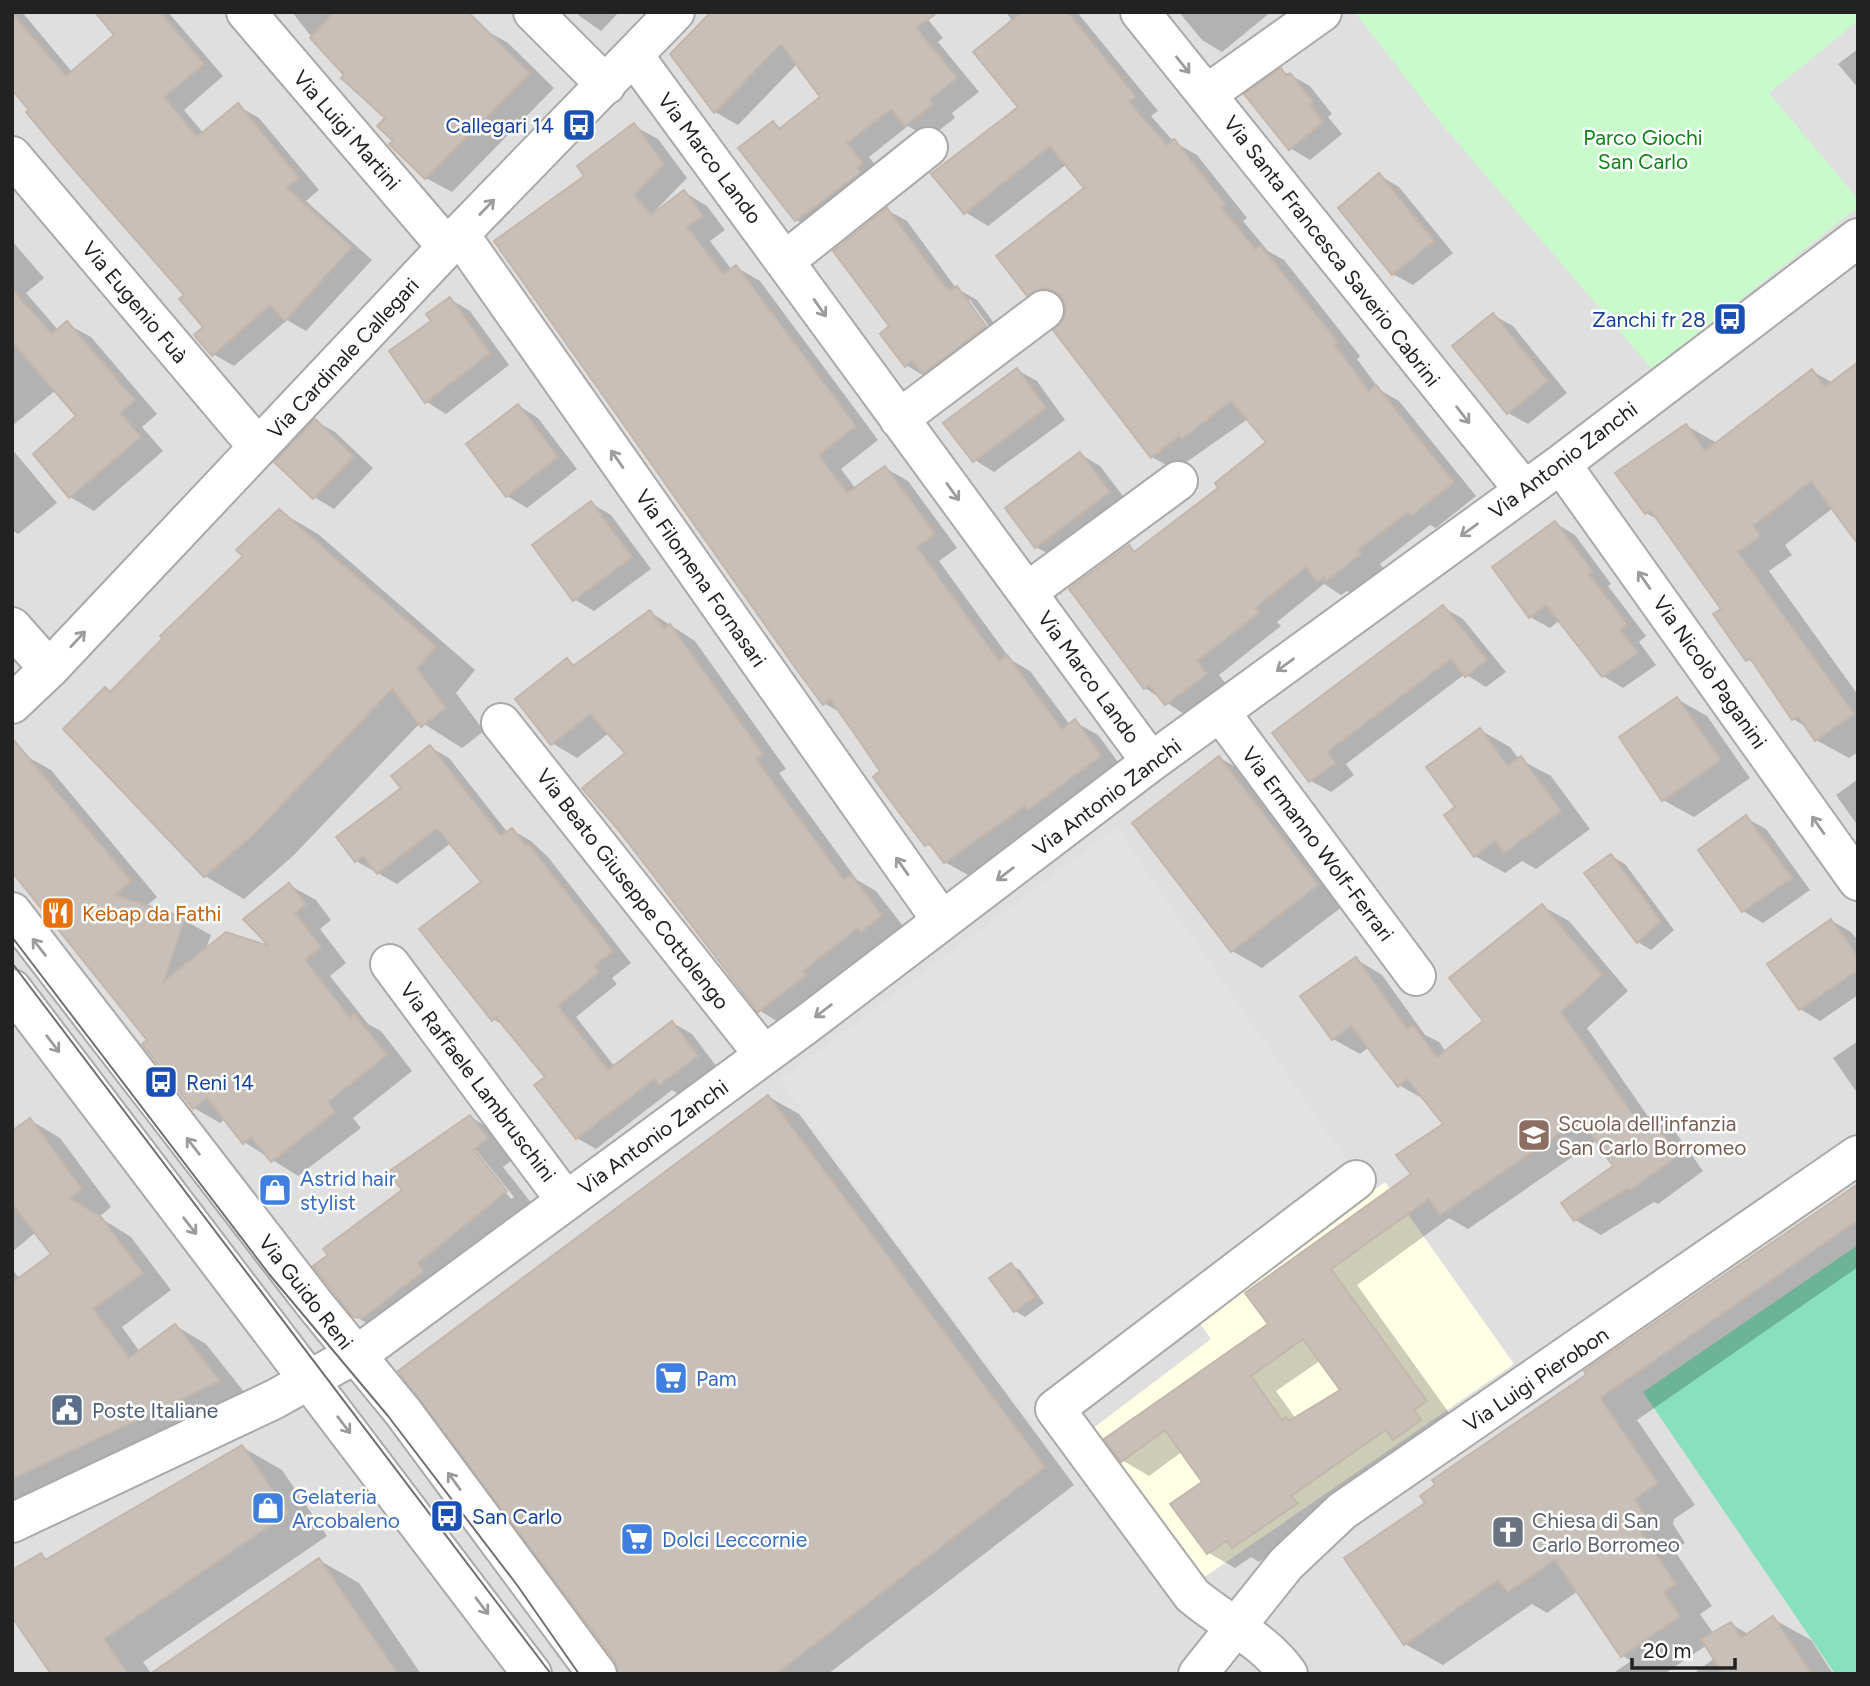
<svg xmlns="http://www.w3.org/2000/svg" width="1870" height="1686" viewBox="0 0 1870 1686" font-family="Figtree,sans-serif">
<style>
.residential{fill:#e0dfdf}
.education{fill:#ffffe5}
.park{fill:#c8facc}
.pitch{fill:#88e0be}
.parking{fill:#e2e2e2}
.shadow{fill:#0003;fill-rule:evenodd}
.building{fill:#c7bfb8;stroke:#c4b6ab;stroke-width:2;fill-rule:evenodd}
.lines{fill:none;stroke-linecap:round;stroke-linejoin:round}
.minor-casing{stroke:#a9a9a9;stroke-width:42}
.minor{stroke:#fff;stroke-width:38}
.tram{stroke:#707070;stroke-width:2}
.oneway{stroke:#9c9c9c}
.labels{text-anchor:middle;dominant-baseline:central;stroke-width:5;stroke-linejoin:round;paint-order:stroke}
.transit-label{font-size:21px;fill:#164399;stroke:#fff;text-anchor:end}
.street-label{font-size:21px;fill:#222;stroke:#fff}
.park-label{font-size:21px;fill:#0c8416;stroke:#fff}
.food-label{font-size:21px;fill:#c56008;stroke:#fff;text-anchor:start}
.education-label{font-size:21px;fill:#785e54;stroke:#fff;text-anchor:start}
.shop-label{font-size:21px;fill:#366cbe;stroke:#fff;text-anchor:start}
.service-label{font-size:21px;fill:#4e5e75;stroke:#fff;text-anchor:start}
.worship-label{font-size:21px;fill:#5b616d;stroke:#fff;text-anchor:start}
</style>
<rect width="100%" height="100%" fill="#f2efe9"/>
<path class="residential" d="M12 12H1858V1674H12Z"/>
<path class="education" d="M1385 1182 1514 1364 1203 1578 1092 1429 1211 1339 1197 1319Z"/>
<path class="park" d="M1355 12H1858V21L1769 93 1858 199V207L1652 369 1439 121Z"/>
<path class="pitch" d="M1858 1245V1674H1835L1643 1392Z"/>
<path class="parking" d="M1116 828 1364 1186 1044 1436 933 1291 780 1080Z"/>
<path class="shadow" d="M12 12H22L73 73 117 35 120 12H168L223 76 184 110 204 134 238 106 259 118 319 190 306 201 372 260 306 331 287 320 234 366 213 354 206 327 186 296 12 90Z
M292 12H453L508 43 554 88 452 192 426 178 392 144 395 141 388 118 324 53Z
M574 12H619L601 31Z
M922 12 943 38 938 42 979 92 952 113 955 118 929 138 908 126 869 157 885 177 820 233 796 220 773 123 782 129 823 97 798 63 738 125 715 112 672 55Z
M1006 12H1077L1158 111 1151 116 1174 142 1197 155 1247 218 1243 221 1268 251 1284 260 1360 356 1357 359 1380 390 1399 401 1476 496 1436 528 1430 525 1380 564 1383 568 1351 593 1347 591 1341 595 1324 584 1277 622 1281 626 1219 675 1229 688 1190 718 1145 688 1129 547 1137 552 1220 488 1268 442 1248 419 1175 470 1152 457 1066 319 1065 301 1051 308 1028 294 1087 188 1067 164 988 226 965 212 1020 107 1013 22Z
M1179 12H1271L1222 52 1202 40Z
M1858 49V88L1838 64Z
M1281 70 1310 86 1332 114 1328 117 1342 134 1310 160 1290 148Z
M634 126 658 139 687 178 653 213 684 192 707 206 725 230 710 241 732 270 736 267 760 281 878 440 841 469 856 489 885 468 908 481 957 548 939 561 1011 660 1030 671 1070 725 1075 722 1098 735 1124 770 968 875 945 862 937 850 926 844 843 714 824 703 587 176Z
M1379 175 1399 187 1453 253 1413 285 1393 274 1340 208Z
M887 210 907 221 956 288 977 300 1005 338 926 377 906 365 892 326ZM965 300H970L993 332 990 334Z
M12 241 44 278 26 293 59 331 67 324 91 337 157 414 142 427 163 451 94 511 70 497 35 454 78 416 56 390 12 426Z
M450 299 470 311 509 365 446 414 427 402 391 352 434 322Z
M1493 315 1513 326 1567 393 1528 424 1508 413Z
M1017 370 1037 381 1065 420 994 472 975 460Z
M1812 371 1833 383V508L1785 545 1792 555 1769 571 1858 695V752L1849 758 1816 740 1807 727 1793 719 1756 665 1747 659 1723 609 1660 521 1646 513 1687 426 1717 443Z
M519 406 538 418 577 469 527 508 507 496Z
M315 421 335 432 373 468 334 509 314 497Z
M12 449 57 503 18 534 12 530Z
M1080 454 1100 466 1129 504 1056 558 1036 547Z
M591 503 611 515 651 569 594 611 574 599Z
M279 511 318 534 475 670 456 693 484 731 462 748 421 722 293 856 244 899 205 876 111 693 245 556Z
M1555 523 1575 535 1611 584 1608 586 1646 636 1639 642 1656 665 1623 688 1603 676 1560 620 1550 628 1530 617Z
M1443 607 1463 619 1506 672 1486 687 1465 674 1346 764 1354 775 1331 792 1311 781 1275 734Z
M650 612 695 641 786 769 779 773 857 880 876 891 906 930 887 945 882 942 783 1025 759 1010 585 789 628 753 609 733 577 758 552 743 567 660 576 666Z
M1677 699 1707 716 1750 778 1694 817 1663 800Z
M1480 730 1510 747 1519 759 1551 776 1590 829 1536 869 1522 861 1505 873 1475 856Z
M430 747 449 758 508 833 512 830 531 841 548 857 631 963 612 978 617 984 576 1017 615 1067 673 1023 692 1034 717 1067 680 1095 672 1090 596 1149 577 1138 548 1077 508 1028 493 1019 484 882 451 843 397 884 356 861Z
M24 755 51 770 157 897 145 907 184 920 211 935 205 951 275 950 289 885 316 900 331 920 320 929 346 963 330 976 368 1024 381 1031 412 1071 353 1118 361 1128 298 1176 244 1142 225 1119 220 1123 194 1108 149 1041 91 964 12 873V765Z
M1220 758 1250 775 1347 903 1262 968 1232 951Z
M1858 779V826L1836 795Z
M1746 818 1766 829 1810 890 1763 923 1743 911Z
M1611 856 1625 864 1674 930 1651 950 1638 942Z
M1542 906 1569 921 1628 991 1587 1028 1649 1118 1676 1133 1703 1171 1658 1204 1654 1202 1601 1235 1575 1220 1616 1167 1597 1140 1468 1229 1449 1218 1357 1285 1452 1417 1323 1519 1259 1562 1251 1557 1235 1568 1209 1553 1205 1482 1183 1451 1149 1476 1122 1460 1270 1325 1413 1174 1445 1125 1425 1100 1399 1085 1369 1047 1360 1054 1333 1039 1356 959 1382 975 1425 1035 1439 1042 1446 1052 1486 1022ZM1321 1360 1342 1390 1296 1419 1276 1391Z
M1832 921 1851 932 1858 941V995L1820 1021 1800 1009Z
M1858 1041V1094L1833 1058Z
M769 1097 799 1114 1074 1485 828 1674H620Z
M470 1117 500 1134 517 1156 503 1167 536 1209 385 1334 355 1316 405 1191ZM471 1150H476L514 1197 511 1199Z
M30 1120 60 1138 111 1207 99 1217 131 1237 171 1290 122 1327 140 1352 176 1326 206 1344 249 1398 12 1511V1269L20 1279 54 1254 36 1232 12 1252V1133Z
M1858 1186V1267L1637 1420 1695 1505 1674 1519 1673 1524 1685 1543 1674 1550 1712 1606 1700 1614 1714 1634 1731 1624 1750 1635 1773 1619 1811 1640 1833 1674H1693L1715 1658 1707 1645 1664 1674H1612L1631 1661 1622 1655 1578 1591 1547 1613 1532 1604 1443 1665 1405 1644 1428 1503Z
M1011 1265 1020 1270 1044 1303 1025 1317 1015 1311Z
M242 1447 282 1470 327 1536 143 1662 151 1673 319 1560 359 1583 421 1674H53L19 1624 12 1620V1572L41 1555 49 1560Z"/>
<path class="building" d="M95 12H160L204 64 164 97 197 137 238 103 299 178 287 188 352 247 285 321 270 305 212 356 194 335 203 327 179 299 184 295 65 159 26 112 29 110 12 90V13L66 76 114 35Z
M334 12H468L530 73 425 179 389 144 393 141 377 126 385 118 341 78 344 75 310 38Z
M711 12H938L916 28 957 78 930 99 933 104 905 126 891 109 847 143 863 163 857 168 860 173 795 221 738 148 773 121 779 129 820 97 781 44 714 113 670 54Z
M1022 12H1068L1136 97 1129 102 1167 145 1174 139 1225 204 1221 207 1255 249 1260 245 1338 342 1335 345 1369 391 1376 385 1454 482 1411 516 1408 512 1358 550 1361 554 1326 581 1324 577 1317 582 1306 567 1255 608 1260 612 1197 661 1207 674 1165 705 1149 685 1144 689 1069 589 1129 545 1134 552 1218 488 1215 483 1266 442 1231 401 1182 439 1179 436 1151 458 1053 330 1064 318 1066 307 1061 296 1053 290 1042 288 1027 296 996 256 1084 188 1050 146 964 214 931 174 1018 107 973 52Z
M1281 68 1286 76 1290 73 1313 102 1310 105 1323 122 1289 150 1244 94Z
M634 123 664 164 634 195 651 215 684 190 703 216 687 227 723 274 736 265 856 426 819 455 847 493 885 466 935 534 917 547 999 661 1007 655 1062 729 1075 719 1101 756 1028 810 1025 806 944 863 929 843 925 846 895 807 873 777 880 771 854 733 830 699 823 705 797 670 494 241 584 176 577 166Z
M1379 173 1434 241 1392 275 1338 208Z
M887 208 944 285 950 291 957 286 986 326 923 374 912 361 905 367 880 334 889 326 833 251Z
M12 289 52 334 67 321 135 400 120 413 141 437 69 498 33 454 76 416 12 342Z
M450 297 490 353 425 403 389 351 431 321 426 314Z
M1493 313 1548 381 1507 414 1452 346Z
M1858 362V544L1811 481 1753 526 1761 536 1738 552 1854 714 1815 741 1798 716 1792 720 1750 658 1746 661 1713 614 1721 609 1651 511 1645 514 1615 473 1686 424 1705 451 1812 369 1825 387Z
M1017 368 1046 408 973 462 943 423Z
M518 404 558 457 506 497 466 444Z
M315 419 354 456 313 499 274 462Z
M1080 452 1110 492 1035 548 1005 508Z
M591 501 632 557 573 601 532 545Z
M279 509 436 646 417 669 446 708 421 727 392 689 254 834 204 877 63 729 105 687 110 692 163 638 160 636 243 556 236 550Z
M1555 521 1593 572 1589 574 1627 624 1620 630 1638 653 1602 677 1546 605 1529 618 1492 567Z
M1443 605 1487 660 1465 677 1451 659 1327 752 1336 763 1309 782 1272 733Z
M650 610 664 629 670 624 763 754 756 759 844 880 851 875 882 915 861 932 858 928 803 971 806 975 758 1012 617 828 582 788 625 753 590 714 551 745 515 699 567 658 573 666Z
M1677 697 1721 760 1662 801 1619 737Z
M1480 728 1508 766 1521 756 1561 811 1504 853 1495 841 1474 857 1444 815 1455 807 1426 767Z
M12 738 131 881 115 895 185 918 164 981 226 932 269 946 243 919 289 883 306 904 295 913 321 947 305 960 350 1018 354 1014 387 1055 328 1102 335 1112 271 1162 251 1137 243 1144 207 1098 193 1109 142 1044 147 1040 12 872Z
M430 745 501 836 512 828 526 846 528 844 613 951 594 966 599 972 558 1006 608 1070 672 1021 698 1056 659 1085 654 1079 576 1139 534 1085 545 1077 496 1017 492 1021 419 929 481 882 437 828 377 874 363 856 355 862 336 837 401 788 391 776Z
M1219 756 1318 885 1231 952 1132 823Z
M1746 815 1792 878 1742 912 1698 850Z
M1611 854 1661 921 1637 943 1584 873Z
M1542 904 1602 975 1561 1012 1639 1123 1650 1116 1678 1156 1630 1190 1628 1188 1574 1221 1561 1203 1613 1166 1580 1119 1440 1215 1429 1199 1331 1269 1427 1401 1414 1410 1421 1420 1393 1440 1386 1430 1374 1438 1291 1496 1298 1503 1232 1548 1227 1541 1207 1554 1170 1504 1202 1482 1165 1430 1121 1462 1104 1439 1268 1324 1245 1293 1411 1174 1396 1155 1443 1124 1407 1079 1398 1087 1351 1026 1332 1040 1300 996 1356 957 1407 1029 1413 1025 1437 1057 1483 1021 1449 978ZM1303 1339 1340 1390 1289 1421 1286 1417 1282 1420 1251 1376Z
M1831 919 1858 957V970L1799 1010 1767 964Z
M768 1095 1045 1467 776 1674H618L615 1661 398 1371Z
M470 1115 488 1138 474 1150 507 1191 418 1263 424 1271 363 1318 353 1317 313 1266 328 1255 323 1249 402 1190 388 1172Z
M30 1118 82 1189 70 1198 101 1217 143 1273 93 1309 129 1358 175 1324 220 1381 12 1479V1283L51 1254 12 1204V1131Z
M1858 1184V1220L1600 1398 1658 1483 1636 1498V1501L1648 1521 1638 1528 1676 1584 1664 1592 1680 1616 1621 1657 1555 1560 1508 1592 1498 1580 1404 1645 1344 1558 1425 1503 1420 1496 1435 1485 1432 1480 1586 1375 1584 1371Z
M1011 1263 1035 1297 1014 1312 989 1278Z
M242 1445 288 1513 104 1639 128 1674H51L12 1617V1570L41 1553 45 1560Z
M319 1558 398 1674H150Z
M1773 1616 1812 1674H1723L1701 1639 1731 1622 1741 1638Z"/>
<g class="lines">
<defs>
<path id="minor" d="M246 12 447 247
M533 12 606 85
M1140 12 1524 490
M634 56 1151 762
M1207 94 1322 12
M12 156 258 447
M460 235 942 921
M786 260 928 147
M899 419 1044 310
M1561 464 1858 881
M1027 592 1178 481
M12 627 49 669
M12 704 49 669 447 247 675 12
M1220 712 1416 976
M501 723 764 1055
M12 912 316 1306 403 1412 597 1674
M390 964 566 1201
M12 989 532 1674
M12 1523 275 1399 368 1347 808 1023 1151 762 1561 464 1858 238
M1198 1674 1286 1564 1342 1511 1858 1155
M1288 1674C1264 1639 1223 1622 1192 1595L1055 1409 1356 1180"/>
</defs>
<use href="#minor" class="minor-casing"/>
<use href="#minor" class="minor"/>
<path class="tram" d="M12 937 269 1274 388 1416 517 1585 579 1674
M12 963 551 1674"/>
</g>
<defs><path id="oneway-shaft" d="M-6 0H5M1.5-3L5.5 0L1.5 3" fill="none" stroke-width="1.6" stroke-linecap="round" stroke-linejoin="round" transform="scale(1.75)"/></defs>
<g class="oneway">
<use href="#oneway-shaft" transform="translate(1183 65) rotate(51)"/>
<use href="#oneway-shaft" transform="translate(487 207) rotate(-46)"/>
<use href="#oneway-shaft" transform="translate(820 308) rotate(55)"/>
<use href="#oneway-shaft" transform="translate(1463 415) rotate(52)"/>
<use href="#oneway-shaft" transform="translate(617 459) rotate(-125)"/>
<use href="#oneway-shaft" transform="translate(953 492) rotate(54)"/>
<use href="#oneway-shaft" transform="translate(1469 530) rotate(144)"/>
<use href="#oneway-shaft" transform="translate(1644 580) rotate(-125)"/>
<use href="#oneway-shaft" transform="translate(78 639) rotate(-47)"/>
<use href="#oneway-shaft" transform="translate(1285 665) rotate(144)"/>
<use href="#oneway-shaft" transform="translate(1818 825) rotate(-125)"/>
<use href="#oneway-shaft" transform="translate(902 866) rotate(-125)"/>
<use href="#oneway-shaft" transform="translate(1005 874) rotate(143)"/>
<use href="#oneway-shaft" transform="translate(39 947) rotate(-128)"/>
<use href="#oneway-shaft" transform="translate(823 1011) rotate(143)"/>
<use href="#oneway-shaft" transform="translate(53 1044) rotate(53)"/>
<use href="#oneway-shaft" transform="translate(193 1146) rotate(-128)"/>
<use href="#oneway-shaft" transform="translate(190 1226) rotate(52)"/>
<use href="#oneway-shaft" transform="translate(344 1425) rotate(53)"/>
<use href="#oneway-shaft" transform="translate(454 1481) rotate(-126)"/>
<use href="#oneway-shaft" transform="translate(482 1606) rotate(53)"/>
</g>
<defs>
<symbol id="bus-square" viewBox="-11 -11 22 22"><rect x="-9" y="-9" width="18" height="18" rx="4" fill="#1a4fb4" stroke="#fff"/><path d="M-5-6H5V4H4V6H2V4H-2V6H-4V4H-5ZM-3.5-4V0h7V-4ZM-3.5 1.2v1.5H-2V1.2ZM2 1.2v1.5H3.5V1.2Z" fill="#fff"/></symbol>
<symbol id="restaurant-square" viewBox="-11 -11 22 22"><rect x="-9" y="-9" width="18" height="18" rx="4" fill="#e8710a" stroke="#fff"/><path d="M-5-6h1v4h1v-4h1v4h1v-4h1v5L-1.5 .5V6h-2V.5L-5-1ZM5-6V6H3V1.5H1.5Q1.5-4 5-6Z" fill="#fff"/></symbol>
<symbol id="school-square" viewBox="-11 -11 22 22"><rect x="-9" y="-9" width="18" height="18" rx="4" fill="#8d6e63" stroke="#fff"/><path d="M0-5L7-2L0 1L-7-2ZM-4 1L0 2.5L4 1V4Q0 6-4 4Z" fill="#fff"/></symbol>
<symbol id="shop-square" viewBox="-11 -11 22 22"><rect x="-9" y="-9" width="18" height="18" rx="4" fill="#3f7fe0" stroke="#fff"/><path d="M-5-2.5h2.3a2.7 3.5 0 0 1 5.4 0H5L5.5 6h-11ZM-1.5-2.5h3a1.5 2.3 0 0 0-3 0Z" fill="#fff"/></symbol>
<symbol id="supermarket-square" viewBox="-11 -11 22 22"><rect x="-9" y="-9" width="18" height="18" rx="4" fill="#3f7fe0" stroke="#fff"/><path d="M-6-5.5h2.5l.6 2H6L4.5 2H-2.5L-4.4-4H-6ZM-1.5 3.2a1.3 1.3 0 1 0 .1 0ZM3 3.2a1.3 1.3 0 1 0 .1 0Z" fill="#fff"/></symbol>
<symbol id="civic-square" viewBox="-11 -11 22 22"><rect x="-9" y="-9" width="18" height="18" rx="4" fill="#5c6f8a" stroke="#fff"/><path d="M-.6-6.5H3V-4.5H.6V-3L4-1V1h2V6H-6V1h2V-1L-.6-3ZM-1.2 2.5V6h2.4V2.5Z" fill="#fff"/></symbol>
<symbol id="church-square" viewBox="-11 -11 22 22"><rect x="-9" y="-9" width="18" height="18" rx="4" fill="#6b7280" stroke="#fff"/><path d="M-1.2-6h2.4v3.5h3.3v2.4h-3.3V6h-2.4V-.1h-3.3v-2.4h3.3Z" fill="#fff"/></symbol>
</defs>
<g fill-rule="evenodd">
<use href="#bus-square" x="560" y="106" width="38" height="38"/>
<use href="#bus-square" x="1711" y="300" width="38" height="38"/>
<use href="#restaurant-square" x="39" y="894" width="38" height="38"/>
<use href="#bus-square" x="142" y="1063" width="38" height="38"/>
<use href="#school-square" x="1515" y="1116" width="38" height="38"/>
<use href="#shop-square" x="256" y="1171" width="38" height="38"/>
<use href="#supermarket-square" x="652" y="1359" width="38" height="38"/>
<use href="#civic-square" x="48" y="1391" width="38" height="38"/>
<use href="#shop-square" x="249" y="1489" width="38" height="38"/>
<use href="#bus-square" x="428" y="1497" width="38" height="38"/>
<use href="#church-square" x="1489" y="1513" width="38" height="38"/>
<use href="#supermarket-square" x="618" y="1520" width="38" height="38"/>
</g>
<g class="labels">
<g class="transit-label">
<text x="554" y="125">Callegari 14</text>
<text x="1706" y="319">Zanchi fr 28</text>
<text x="186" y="1082" text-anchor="start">Reni 14</text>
<text x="472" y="1516" text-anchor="start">San Carlo</text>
</g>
<g class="street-label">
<text transform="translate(347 130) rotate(49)">Via Luigi Martini</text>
<text transform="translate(710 158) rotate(53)">Via Marco Lando</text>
<text transform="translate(1332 251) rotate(52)">Via Santa Francesca Saverio Cabrini</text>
<text transform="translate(135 302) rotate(50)">Via Eugenio Fuà</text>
<text transform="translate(343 358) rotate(-47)">Via Cardinale Callegari</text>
<text transform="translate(1563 460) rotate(-37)">Via Antonio Zanchi</text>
<text transform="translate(701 578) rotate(55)">Via Filomena Fornasari</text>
<text transform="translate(1710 672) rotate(55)">Via Nicolò Paganini</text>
<text transform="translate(1089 677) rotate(54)">Via Marco Lando</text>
<text transform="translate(1107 797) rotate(-37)">Via Antonio Zanchi</text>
<text transform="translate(1318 844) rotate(53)">Via Ermanno Wolf-Ferrari</text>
<text transform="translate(633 889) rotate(52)">Via Beato Giuseppe Cottolengo</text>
<text transform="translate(478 1082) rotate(53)">Via Raffaele Lambruschini</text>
<text transform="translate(653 1137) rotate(-36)">Via Antonio Zanchi</text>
<text transform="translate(306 1292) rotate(52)">Via Guido Reni</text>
<text transform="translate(1536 1379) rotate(-34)">Via Luigi Pierobon</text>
</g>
<g class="park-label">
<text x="1643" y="137">Parco Giochi<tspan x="1643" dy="24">San Carlo</tspan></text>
</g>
<g class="food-label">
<text x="82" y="913">Kebap da Fathi</text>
</g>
<g class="education-label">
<text x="1558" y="1123">Scuola dell'infanzia<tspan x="1558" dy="24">San Carlo Borromeo</tspan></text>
</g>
<g class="shop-label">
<text x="300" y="1178">Astrid hair<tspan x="300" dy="24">stylist</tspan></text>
<text x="696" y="1378">Pam</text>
<text x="292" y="1496">Gelateria<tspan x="292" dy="24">Arcobaleno</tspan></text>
<text x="662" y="1539">Dolci Leccornie</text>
</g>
<g class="service-label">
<text x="92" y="1410">Poste Italiane</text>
</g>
<g class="worship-label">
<text x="1532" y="1520">Chiesa di San<tspan x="1532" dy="24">Carlo Borromeo</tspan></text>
</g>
</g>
<rect width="1870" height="1686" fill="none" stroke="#222222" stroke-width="28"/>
<path d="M1632 1658v10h103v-10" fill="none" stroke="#222222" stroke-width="3.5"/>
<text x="1643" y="1658" font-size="21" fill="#222222" stroke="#ffffff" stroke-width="5" paint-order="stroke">20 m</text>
</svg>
